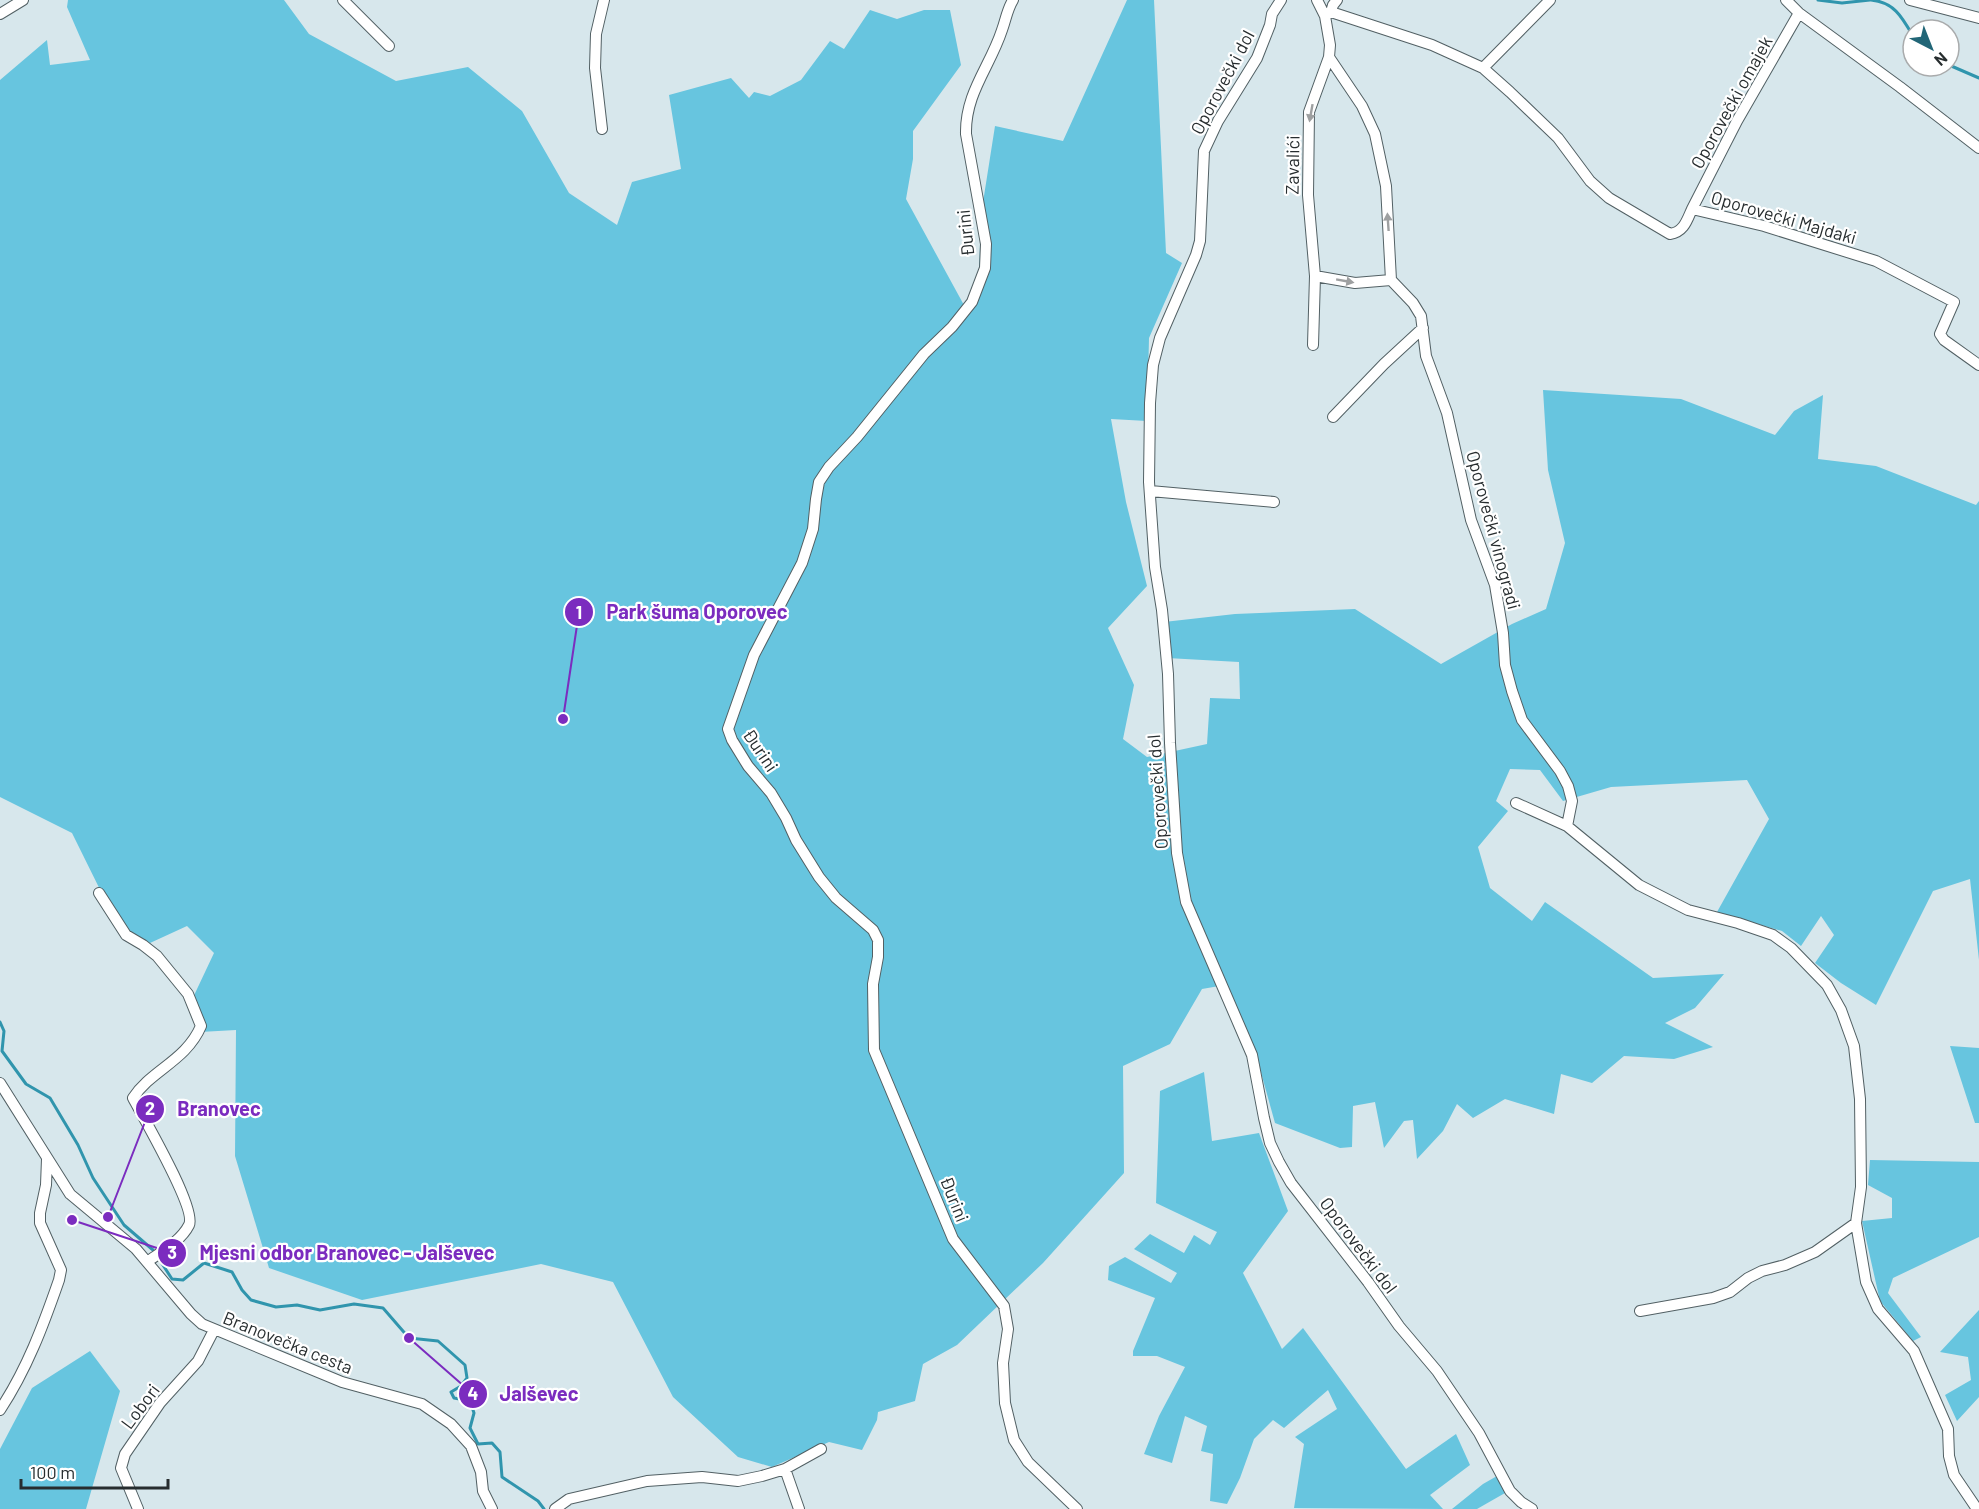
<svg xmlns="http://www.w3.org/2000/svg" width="1979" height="1509" viewBox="0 0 1979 1509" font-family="Barlow,sans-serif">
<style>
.green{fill:#67c5df}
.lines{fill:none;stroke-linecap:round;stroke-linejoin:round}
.stream{stroke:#3095ad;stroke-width:3}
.minor-casing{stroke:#526064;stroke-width:12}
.minor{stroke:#fff;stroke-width:10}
.oneway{fill:#9ea0a1}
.labels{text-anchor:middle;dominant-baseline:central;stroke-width:4.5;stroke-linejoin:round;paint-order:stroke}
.street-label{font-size:18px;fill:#272d2f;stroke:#fff}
.leader{fill:none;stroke:#7b2cbf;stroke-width:2}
.callout-dot{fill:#7b2cbf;stroke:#fff;stroke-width:2}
.mark-label{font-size:18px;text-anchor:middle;font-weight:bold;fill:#fff}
.callout-label{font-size:20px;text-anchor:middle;font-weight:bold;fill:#7b2cbf;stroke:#fff;stroke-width:4.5;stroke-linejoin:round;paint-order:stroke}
</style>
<rect width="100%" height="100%" fill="#d7e7ec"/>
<path class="green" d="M68 0H284L309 34 396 81 468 67 522 111 569 193 617 225 632 182 681 169 669 95 731 78 749 98 754 92 770 96 801 80 830 41 844 49 870 10 897 19 924 10H950L961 65 913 131V159L906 199 965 307 979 273 981 215 995 126 1063 141 1127 0H1154L1166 253 1182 263 1149 338 1147 421 1111 419 1126 502 1147 586 1108 628 1134 685 1123 739 1147 757 1207 744 1210 698 1240 699 1239 662 1167 658 1164 622 1235 614 1355 609 1441 664 1512 624 1546 609 1565 543 1548 470 1543 390 1681 399 1775 435 1794 411 1823 395 1818 459 1876 466 1976 505 1979 501V960L1970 879 1933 891 1876 1005 1841 983 1815 963 1834 935 1821 916 1801 946 1782 931 1717 912 1769 819 1747 780 1611 787 1563 801 1540 770 1510 769 1496 801 1508 811 1478 847 1490 888 1532 921 1545 902 1653 978 1724 974 1695 1008 1665 1023 1713 1047 1674 1059 1624 1056 1592 1083 1561 1074 1554 1114 1505 1099 1473 1118 1457 1104 1443 1131 1417 1159 1413 1120 1404 1121 1384 1148 1375 1102 1353 1106 1352 1147 1340 1148 1275 1123 1257 1058 1225 985 1202 989 1170 1044 1123 1066 1124 1173 1043 1263 957 1345 923 1364 915 1401 878 1412 877 1420 862 1450 829 1442 772 1467 738 1457 673 1397 613 1282 541 1264 362 1300 269 1268 235 1156 236 1030 200 1032 189 1006 214 953 187 926 150 943 118 926 72 833 0 797V80L47 40 50 65 90 60 67 7Z
M1950 1046 1979 1048V1123H1975Z
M1204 1072 1212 1141 1259 1133 1288 1211 1243 1273 1282 1349 1303 1328 1406 1469 1456 1434 1470 1465 1430 1495 1443 1509 1294 1508 1304 1444 1295 1437 1337 1409 1328 1390 1284 1428 1273 1420 1254 1439 1240 1478 1227 1504 1210 1501 1213 1454 1201 1451 1207 1426 1185 1416 1172 1463 1144 1454 1159 1416 1185 1367 1157 1356H1133V1351L1155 1298 1108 1280 1109 1266 1125 1257 1171 1283 1177 1273 1134 1249 1150 1234 1184 1253 1194 1235 1210 1245 1217 1232 1156 1203 1160 1091Z
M1870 1160 1979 1162V1237L1893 1278 1888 1293 1921 1337 1913 1341 1880 1301 1862 1221 1892 1218V1198L1868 1185Z
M1979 1310V1397L1957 1421 1945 1395 1971 1380 1968 1357 1940 1352Z
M90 1351 120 1391 86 1509H0V1449L32 1388Z
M1497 1476 1505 1493 1477 1509H1452L1483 1484Z"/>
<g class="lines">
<path class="stream" d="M1818 0 1842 3 1870 0
M1871 0C1894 2 1902 17 1913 36
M1949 65 1979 78
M0 1022 4 1031 2 1051 26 1084 50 1098 78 1145 93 1178 124 1225 153 1250
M161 1262 172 1279 183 1280 204 1263 232 1272 242 1290 251 1300 276 1307 297 1305 320 1310 354 1304 383 1308 409 1338 438 1341 465 1365 467 1378 461 1386 451 1392 454 1398 470 1401 474 1413 470 1428 478 1444 492 1443 500 1452 502 1477 538 1501 544 1509"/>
<defs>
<path id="minor" d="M343 0 389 46
M1013 0C1007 10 1006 19 1002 30 990 67 965 93 966 134L986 244 985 268 972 302 952 327 924 354 857 437 829 467 819 482 816 499 813 529 802 563 754 655 728 729 732 740 748 766 771 793 786 818 796 840 819 877 836 898 873 930 878 940V957L873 984 874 1050 953 1239 1004 1306 1008 1329 1003 1363 1005 1403 1014 1440 1028 1462 1077 1509
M1281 0 1272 14 1270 25 1257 58 1218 121 1204 151 1200 241 1196 255 1160 338 1153 365 1150 403 1149 482 1155 567 1162 610 1168 674 1170 743 1177 853 1186 902 1252 1055 1264 1118 1270 1143 1279 1162 1291 1183 1368 1282 1399 1326 1437 1371 1479 1433 1510 1491 1521 1502 1532 1509
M1317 0 1325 16 1330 45 1329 57 1309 112 1308 195 1315 276 1355 283 1391 280
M1786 0 1799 13 1900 87 1979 148
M1910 0 1979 18
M1331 12 1333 5 1337 0
M0 14 23 0
M1325 16 1331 12 1432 45 1483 68 1510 92 1558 138 1590 181 1609 198 1670 234C1684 232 1687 220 1692 209L1764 226 1876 261 1954 302 1940 334 1944 340 1979 365
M1329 57 1362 106 1375 134 1386 186 1391 280 1413 303 1421 316 1426 356 1447 413 1471 520 1495 585 1503 633 1505 665 1512 691 1522 720 1560 771 1568 786 1572 801 1567 826 1639 885 1688 910 1738 923 1773 935 1791 948 1827 985 1841 1010 1854 1046 1860 1099 1861 1187 1856 1223 1866 1282 1878 1309 1914 1351 1948 1429 1949 1456 1954 1475 1977 1509
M1483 68 1550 0
M602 129 595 68 596 34 604 0
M1692 209 1737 121 1799 13
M1313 345 1315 276
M1333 417 1384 364 1423 328
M1150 491 1274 502
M1516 803 1567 826
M99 893 126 935 143 945 157 956 188 994 201 1026C186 1061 151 1070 133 1098 143 1117 197 1209 189 1225 181 1241 161 1252 147 1262
M0 1083 70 1194 136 1249 191 1314 202 1324 342 1382 422 1404 451 1424 471 1446 481 1472 483 1491 492 1509
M1640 1311 1713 1298 1730 1292 1748 1278 1762 1271 1785 1265 1815 1252 1856 1223
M0 1410C27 1369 43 1326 59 1280L61 1270 40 1223V1213L46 1185 47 1159
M785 1469 799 1509
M138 1509 121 1468 125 1454 160 1403 198 1361 214 1330
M555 1509 569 1499 647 1481 702 1477 738 1481 762 1476 785 1469 821 1449"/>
</defs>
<use href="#minor" class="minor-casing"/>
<use href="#minor" class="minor"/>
</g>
<defs><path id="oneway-solid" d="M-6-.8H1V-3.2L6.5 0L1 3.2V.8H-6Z" transform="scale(1.5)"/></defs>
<g class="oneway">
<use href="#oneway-solid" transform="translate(1311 113) rotate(100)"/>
<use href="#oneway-solid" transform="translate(1388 222) rotate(-94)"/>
<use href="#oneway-solid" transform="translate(1345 281) rotate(10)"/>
</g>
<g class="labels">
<g class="street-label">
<text transform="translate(1222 82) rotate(-62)">Oporovečki dol</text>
<text transform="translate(1731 102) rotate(-61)">Oporovečki omajek</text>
<text transform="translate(1292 165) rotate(-89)">Zavalići</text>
<text transform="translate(1784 217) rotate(16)">Oporovečki Majdaki</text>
<text transform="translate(965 233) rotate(-96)">Đurini</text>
<text transform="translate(1494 530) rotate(75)">Oporovečki vinogradi</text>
<text transform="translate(761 750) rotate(56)">Đurini</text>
<text transform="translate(1157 792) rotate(-94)">Oporovečki dol</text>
<text transform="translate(955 1199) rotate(68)">Đurini</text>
<text transform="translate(1359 1245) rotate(53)">Oporovečki dol</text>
<text transform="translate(288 1342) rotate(22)">Branovečka cesta</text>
<text transform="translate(140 1406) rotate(-53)">Lobori</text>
</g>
</g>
<path class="leader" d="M563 719L579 612M108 1217L150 1109M72 1220L172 1253M409 1338L473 1394"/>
<g class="callout-dot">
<circle cx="563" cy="719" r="6"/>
<circle cx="108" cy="1217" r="6"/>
<circle cx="72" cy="1220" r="6"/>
<circle cx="409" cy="1338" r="6"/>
<circle cx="579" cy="612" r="15"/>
<circle cx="150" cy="1109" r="15"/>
<circle cx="172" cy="1253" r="15"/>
<circle cx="473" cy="1394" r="15"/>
</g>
<g class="mark-label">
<text x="579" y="619">1</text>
<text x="150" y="1115">2</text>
<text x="172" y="1259">3</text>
<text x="473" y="1400">4</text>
</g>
<g class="callout-label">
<text x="697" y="619">Park šuma Oporovec</text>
<text x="219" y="1116">Branovec</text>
<text x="347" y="1260">Mjesni odbor Branovec - Jalševec</text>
<text x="539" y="1401">Jalševec</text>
</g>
<g transform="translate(1931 48) rotate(138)"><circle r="28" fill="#ffffff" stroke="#a9abac" stroke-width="1.5"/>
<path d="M0-4.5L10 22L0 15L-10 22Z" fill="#226677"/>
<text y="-9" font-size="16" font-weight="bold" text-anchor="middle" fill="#272d2f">N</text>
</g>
<path d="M21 1479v9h147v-9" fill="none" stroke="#272d2f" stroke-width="3"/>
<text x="30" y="1479" font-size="18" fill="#272d2f" stroke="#ffffff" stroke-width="4.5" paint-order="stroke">100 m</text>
</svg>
